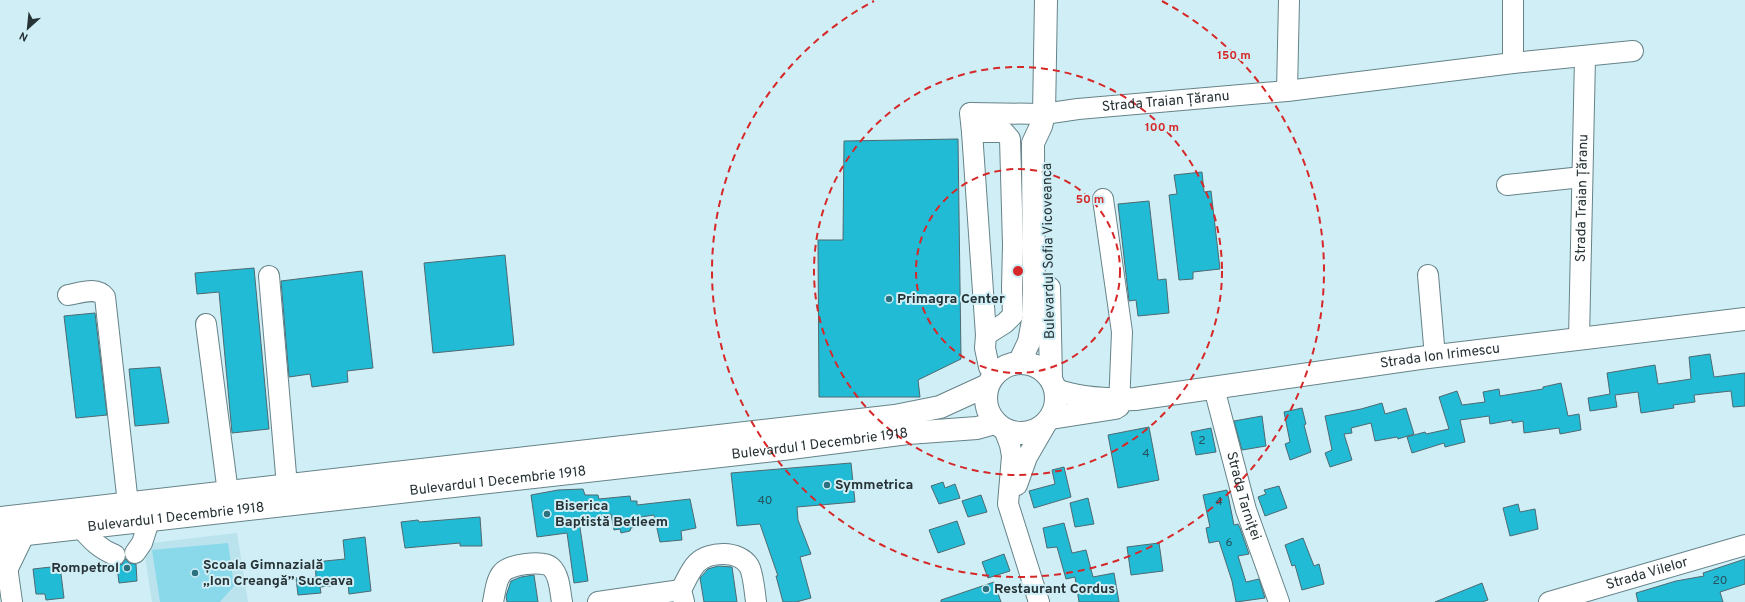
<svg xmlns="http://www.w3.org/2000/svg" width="1745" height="602" viewBox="0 0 1745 602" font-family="Overpass,sans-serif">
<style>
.built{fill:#bbe3ed}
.green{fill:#89d9eb}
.building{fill:#22bbd6;stroke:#4e6a71}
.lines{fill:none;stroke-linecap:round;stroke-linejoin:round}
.minor-casing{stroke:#668389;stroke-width:22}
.major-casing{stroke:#668389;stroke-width:24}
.minor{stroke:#fff;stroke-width:20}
.major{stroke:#fff;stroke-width:22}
.ring{fill:none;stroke:#d62828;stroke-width:2;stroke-dasharray:7 5}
.poi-dot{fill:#2b717f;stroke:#cfeef5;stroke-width:1.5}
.labels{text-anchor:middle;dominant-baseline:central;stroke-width:4;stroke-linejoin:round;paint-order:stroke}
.number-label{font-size:12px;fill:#25545d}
.street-label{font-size:14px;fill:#263235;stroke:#cfeef5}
.poi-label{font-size:14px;font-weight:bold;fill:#263235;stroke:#cfeef5;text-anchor:start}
.centre{fill:#d62828;stroke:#cfeef5;stroke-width:2}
.ring-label{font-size:12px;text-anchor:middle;font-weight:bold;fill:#d62828;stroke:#cfeef5;stroke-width:4;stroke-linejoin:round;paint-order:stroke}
</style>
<rect width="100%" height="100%" fill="#cfeef5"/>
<path class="built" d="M237 533 248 602H152L143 544Z"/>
<path class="green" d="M228 543 234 586 220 602H160L152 550Z"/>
<path class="building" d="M958 139 961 359 918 380 920 397H819L818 240H843L844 141Z
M1202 172 1204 192 1211 191 1220 269 1193 272V279L1179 280 1169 195 1177 194 1174 175Z
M1149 201 1158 280 1166 279 1169 313 1138 316 1136 300 1129 301 1118 204Z
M505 255 514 345 433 353 424 263Z
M254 268 269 429 232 433 219 292 197 294 195 273Z
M362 271 373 368 347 371 348 382 312 387 310 374 289 377 281 281Z
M95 313 107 415 76 418 64 316Z
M1710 354 1714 377 1745 373V406L1733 407 1731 391 1694 395 1695 402 1673 405 1674 408 1641 413 1638 392 1615 395 1617 407 1590 411 1588 398 1610 394 1607 373 1655 365 1658 384 1691 379 1689 357Z
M160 367 169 423 135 426 129 369Z
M1561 383 1568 416 1579 414 1581 430 1560 434 1559 428 1524 433 1523 421 1512 423V420L1490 424 1489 416 1460 420 1465 442 1445 447 1444 443 1412 453 1407 437 1425 432 1426 434 1449 429 1439 397 1457 391 1462 405 1485 402 1483 392 1499 389 1500 396 1543 389V387Z
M1382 403 1385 414 1406 408 1414 434 1398 439 1397 437 1375 441 1371 423 1351 428 1352 433 1344 434 1352 460 1330 467 1325 453 1332 450 1325 416 1361 409Z
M1302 408 1306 424 1304 425 1311 452 1290 460 1285 444 1290 442 1284 412Z
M1262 416 1266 446 1242 450 1234 421Z
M1149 427 1159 480 1118 488 1108 435Z
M1211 428 1216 452 1196 455 1191 432Z
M851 463 855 502 797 507 798 520 811 554 800 557 811 598 796 602H783L776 576H778L760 524 737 526 731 473Z
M1064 467 1071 497 1034 508 1029 491 1055 484 1052 470Z
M943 482 945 488 955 484 960 498 939 504 931 486Z
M1279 486 1287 508 1265 516 1258 497 1266 494 1264 490Z
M583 489 585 495H598L599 499 630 496 631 501H637V505L690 499 696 528 681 531 682 540 660 542 654 515 635 518V527L631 528 630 531 621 533 620 529 614 530 611 514 579 521 588 581 574 583 567 533 537 537 531 495 558 490Z
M1227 490 1234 525 1238 524 1240 528 1249 554 1238 556 1246 582 1259 579 1265 598 1236 602 1232 581 1219 541 1209 543 1206 528 1210 527 1203 495Z
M981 495 987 512 968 517 962 501Z
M1088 498 1094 524 1075 527 1070 503Z
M1518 504 1520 512 1535 509 1538 529 1510 536 1503 508Z
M480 517 482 546H460V543L405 548 401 522 418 520 419 522Z
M957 521 965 544 938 553 929 530Z
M1064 523 1072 553 1086 550 1093 577 1114 573 1119 602H1079L1075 577 1066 579 1057 547 1047 548 1043 528Z
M365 537 371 591 349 594 348 584 320 587 321 593 298 595 296 578 316 577 315 562 345 559 343 540Z
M1303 538 1314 566 1319 564 1324 584 1302 590 1295 565 1292 566 1285 545Z
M1159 543 1163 571 1131 575 1127 547Z
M1004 554 1010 571 988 578 982 562Z
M126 559 129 563 136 564 137 581 119 583 117 566 122 564Z
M1745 559V584L1720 592 1723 602H1638L1636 593 1676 581 1704 576 1703 573Z
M60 566 64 598 46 600 45 594H36L33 569Z
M718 566 732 567 737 602H704L700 578 708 569Z
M534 575 538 602H507L506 596 511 581 521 577Z
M994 582 1001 602H941V600Z
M1482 583 1488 600 1482 602H1435Z"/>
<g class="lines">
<defs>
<g id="minor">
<path d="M1513 63V0"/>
<path d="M1287 91 1289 0"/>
<path d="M972 132H1004L1010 139 1013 245 1012 288 1013 315 1005 323 986 335 985 348 989 367 1001 369"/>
<path d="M1507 185 1582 177"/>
<path d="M1103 199 1122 332 1119 407"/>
<path d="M1428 275 1435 357"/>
<path d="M269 276 287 486"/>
<path d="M68 295C80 293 97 286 105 297L128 504"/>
<path d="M206 324 228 493"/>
<path id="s1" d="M986 335 972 132 970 113 1044 114 1078 109 1287 91 1513 63 1633 51"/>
<path id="s2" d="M1579 339 1585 57"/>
<path id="s3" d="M1214 388 1246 510 1279 602"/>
<path d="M1004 429 1010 445 1012 456 1008 504 1039 602"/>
<path d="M1017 485 1027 457 1045 426"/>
<path d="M81 528C92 541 100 549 115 555"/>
<path d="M5 552 12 602"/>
<path d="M135 553 142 543 149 521"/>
<path d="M493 602C495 593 496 580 502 573 509 564 543 560 551 567 560 575 560 592 562 602"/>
<path d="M598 602 681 590"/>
<path d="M684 602 681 590C686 581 690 570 697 563 709 551 739 550 749 566 753 573 755 593 756 602"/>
<path id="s4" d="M1549 602 1745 545"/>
</g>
<g id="major">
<path d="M1049 288 1051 378"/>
<circle cx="1021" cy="398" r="35"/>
<path d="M1019 363 1029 342 1034 315 1033 143 1041 126 1044 114 1046 0"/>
<path id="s5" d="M1056 390C1081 399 1108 400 1135 399L1420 358 1745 319"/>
<path d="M1051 418 1115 408"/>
<path d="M0 518 895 416 940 407 988 385"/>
<path id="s6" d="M0 537 783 449 908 433 977 428 995 423"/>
<path d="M7 568 23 535"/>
</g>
</defs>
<use href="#minor" class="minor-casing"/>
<use href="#major" class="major-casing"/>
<use href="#minor" class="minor"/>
<use href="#major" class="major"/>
</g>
<g class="ring">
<circle cx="1018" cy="271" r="102"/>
<circle cx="1018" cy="271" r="204"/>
<path d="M1162 1A306 306 0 1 1 874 1"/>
</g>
<g class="poi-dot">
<circle cx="889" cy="299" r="4"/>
<circle cx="827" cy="485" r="4"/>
<circle cx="547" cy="514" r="4"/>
<circle cx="127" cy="568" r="4"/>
<circle cx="195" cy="573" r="4"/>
<circle cx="986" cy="589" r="4"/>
</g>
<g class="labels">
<g class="number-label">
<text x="1202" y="441">2</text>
<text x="1146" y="454">4</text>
<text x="765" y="501">40</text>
<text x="1219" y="502">4</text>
<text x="1229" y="543">6</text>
<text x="1720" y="581">20</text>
</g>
<g class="street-label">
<text stroke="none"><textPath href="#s1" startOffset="419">Strada Traian Țăranu</textPath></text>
<text stroke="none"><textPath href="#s2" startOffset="141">Strada Traian Țăranu</textPath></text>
<text transform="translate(1049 251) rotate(-91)">Bulevardul Sofia Vicoveanca</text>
<text stroke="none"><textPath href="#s5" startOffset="388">Strada Ion Irimescu</textPath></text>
<text stroke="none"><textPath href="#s6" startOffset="825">Bulevardul 1 Decembrie 1918</textPath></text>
<text stroke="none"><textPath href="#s6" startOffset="501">Bulevardul 1 Decembrie 1918</textPath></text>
<text stroke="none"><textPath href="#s3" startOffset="112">Strada Tarniței</textPath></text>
<text stroke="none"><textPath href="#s6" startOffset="177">Bulevardul 1 Decembrie 1918</textPath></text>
<text stroke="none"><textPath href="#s4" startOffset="102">Strada Vilelor</textPath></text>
</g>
<g class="poi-label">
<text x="897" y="299">Primagra Center</text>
<text x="835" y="485">Symmetrica</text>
<text x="555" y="506">Biserica<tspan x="555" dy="16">Baptistă Betleem</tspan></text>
<text x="203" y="565">Școala Gimnazială<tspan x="203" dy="16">„Ion Creangă” Suceava</tspan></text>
<text x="119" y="568" text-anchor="end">Rompetrol</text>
<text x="994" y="589">Restaurant Cordus</text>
</g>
</g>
<circle cx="1018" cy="271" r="6" class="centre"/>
<g class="ring-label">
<text x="1234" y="59">150 m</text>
<text x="1162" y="131">100 m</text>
<text x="1090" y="203">50 m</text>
</g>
<g transform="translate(28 28) rotate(207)" stroke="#cfeef5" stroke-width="3" paint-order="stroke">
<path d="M0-3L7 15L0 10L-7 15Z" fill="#263235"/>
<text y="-6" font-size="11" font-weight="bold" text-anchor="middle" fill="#263235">N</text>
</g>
</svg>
